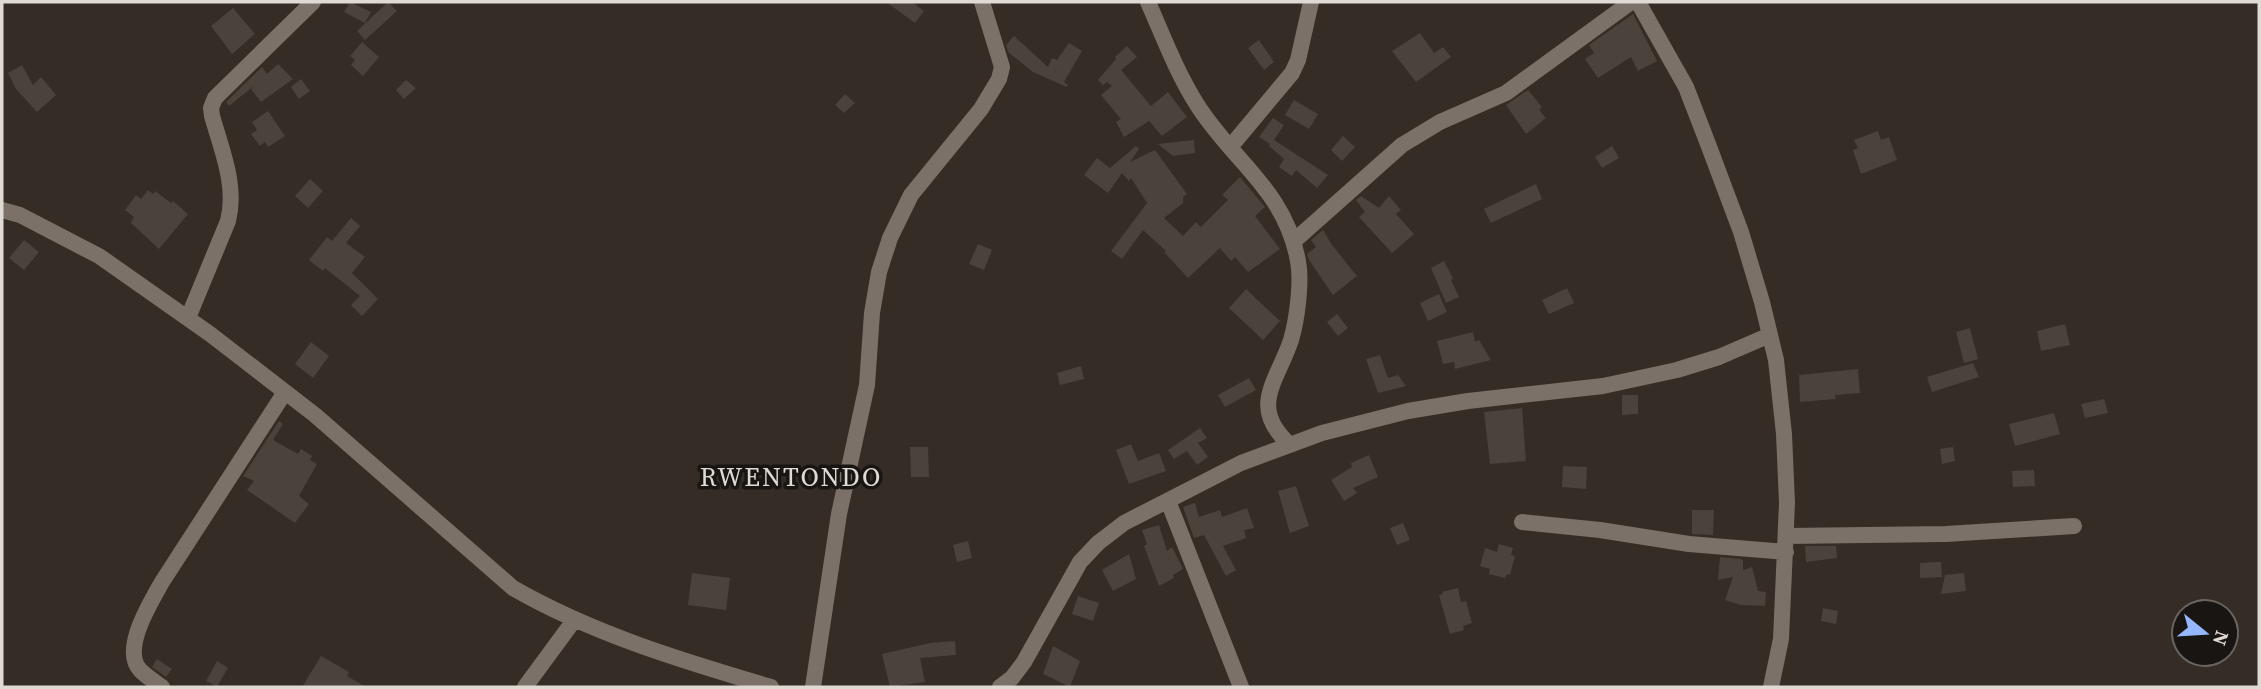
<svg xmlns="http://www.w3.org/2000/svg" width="2261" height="689" viewBox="0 0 2261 689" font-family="'Source Serif 4',serif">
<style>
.building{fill:#4b423b}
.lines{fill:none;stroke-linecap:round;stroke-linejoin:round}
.street{stroke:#7b7169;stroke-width:16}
.labels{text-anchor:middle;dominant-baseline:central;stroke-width:7;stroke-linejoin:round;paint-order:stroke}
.quarter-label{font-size:26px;letter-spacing:2px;fill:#e0dad5;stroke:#191512}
</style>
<rect width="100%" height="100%" fill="#342c25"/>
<path class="building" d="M350 2 371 12 365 23 344 12Z
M388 2 397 11 365 40 357 31Z
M886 2H912L924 11 915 23Z
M233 8 255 34 232 54 211 26Z
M1633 14 1657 61 1638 71 1631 57 1598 78 1585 59 1594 53 1589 45Z
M1420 33 1434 53 1443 47 1451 57 1416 82 1392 51Z
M1014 36 1048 67 1052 58 1057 60 1069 43 1082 51 1064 82 1068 85 1067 87 1033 72 1008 52 1006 45Z
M1259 40 1274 62 1264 70 1248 48Z
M362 42 379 57 363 76 351 65 355 60 350 56Z
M1127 46 1137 57 1121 70 1151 106 1168 92 1187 117 1162 136 1149 121 1124 137 1116 122 1121 119 1101 95 1112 86 1107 82 1103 85 1098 80 1116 59 1115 57Z
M278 64 293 79 261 102 251 89 255 85 229 106 226 102 262 67 267 74Z
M22 65 33 85 41 77 56 95 37 112 16 89 8 73Z
M301 79 310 91 299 99 291 87Z
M406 80 416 88 404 99 396 90Z
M1528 90 1542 107 1539 110 1546 118 1526 134 1506 105Z
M845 94 855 103 844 113 835 105Z
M1294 100 1318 114 1309 129 1285 115Z
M268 111 285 136 268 147 265 142 260 146 251 134 257 130 252 122Z
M1273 118 1284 125 1274 140 1328 175 1317 188 1296 170 1292 176 1279 167 1284 159 1269 146 1270 144 1259 137Z
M1878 131 1881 140 1889 137 1897 160 1861 174 1853 150 1858 148 1854 140Z
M1343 136 1355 147 1342 161 1331 150Z
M1194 140 1195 153 1173 156 1158 144Z
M1136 146 1139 149 1130 162 1155 150 1187 194 1183 197V203L1164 218 1183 236 1196 222 1201 227 1228 200 1222 195 1240 177 1265 207 1255 216 1280 249 1248 272 1235 257 1231 261 1220 248 1188 278 1164 252 1166 251 1143 230 1122 259 1111 251 1147 203 1131 178 1129 181 1122 173 1108 193 1084 175 1097 158 1110 168Z
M1612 146 1619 158 1602 168 1595 157Z
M310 179 323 191 308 208 295 196Z
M1536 184 1542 199 1491 223 1484 209Z
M148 190 153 194 155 191 171 203 173 201 188 214 159 249 131 223 134 217 125 210 136 195 141 199Z
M1361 196 1379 208 1389 196 1401 210 1396 214 1414 234 1392 253 1359 217 1365 212 1356 200Z
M351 218 360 226 346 243 365 257 352 273 378 299 362 316 351 305 360 296 325 268 323 271 309 260 327 237 332 241Z
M1323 230 1332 245 1357 276 1333 295 1309 260 1307 254 1316 247 1311 240Z
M24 240 39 252 24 270 9 258Z
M978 244 992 250 984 270 969 264Z
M1444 261 1453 278 1451 280 1459 297 1446 303 1431 268Z
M1567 288 1574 303 1549 314 1542 300Z
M1246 289 1280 321 1263 340 1229 308Z
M1439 294 1447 312 1428 321 1420 303Z
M1337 314 1348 328 1338 336 1327 322Z
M2065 324 2070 345 2041 351 2037 331Z
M1970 328 1978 359 1964 363 1956 332Z
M1473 332 1475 342 1479 340 1491 360 1455 369 1454 362 1443 364 1437 341Z
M311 342 329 356 313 378 295 364Z
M1380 355 1388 378 1398 375 1406 386 1378 393 1366 359Z
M1973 363 1979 377 1932 392 1927 377Z
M1081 366 1084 379 1060 385 1057 373Z
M1858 369 1860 393 1835 395 1836 399 1800 402 1799 375Z
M1249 378 1256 390 1225 407 1218 395Z
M1622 395H1638V414L1622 415Z
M2104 399 2108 413 2085 418 2081 404Z
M1522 408 1526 461 1490 464 1484 412Z
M2054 413 2060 434 2015 446 2009 424Z
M279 421 283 424 273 440 298 454 301 449 312 456 310 460 317 464 299 496 309 504 295 523 247 490 254 481 243 476Z
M1200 428 1207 438 1198 443 1208 457 1197 465 1187 451 1174 459 1168 450Z
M1131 444 1138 461 1159 453 1166 471 1129 484 1116 450Z
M910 447H928L929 477H911Z
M1953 447 1955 461 1942 464 1940 449Z
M1369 455 1378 477 1353 488 1357 493 1344 501 1331 480 1352 467 1351 463Z
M1563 466 1587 467 1586 489 1562 487Z
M2034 470 2035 486 2013 487 2012 471Z
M1296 486 1309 526 1290 533 1278 491Z
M1195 503 1199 517 1220 510 1222 517 1247 508 1254 528 1244 530 1246 538 1223 546 1236 570 1226 576 1204 535 1194 538 1183 507Z
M1692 510H1714L1713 535 1692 534Z
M1403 523 1410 540 1397 545 1390 528Z
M1159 525 1167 551 1172 547 1183 569 1173 575 1174 578 1159 586 1144 546 1147 544 1142 530Z
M968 541 972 558 957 562 953 545Z
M1499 544 1513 548 1511 555 1515 556 1510 575 1507 574 1505 578 1489 574 1490 569 1480 566 1485 548 1497 552Z
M1805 546H1836L1837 558 1806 562Z
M1129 554 1136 579 1113 591 1102 570Z
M1720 557 1741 559 1743 561V570L1752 567 1758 591 1766 592 1765 606 1741 605 1725 600 1733 577 1718 580Z
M1936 562H1941L1942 577 1920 578V563Z
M692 573 730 578 726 610 688 605Z
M1964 573 1966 591 1941 594 1945 575Z
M1458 588 1461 602 1466 601 1472 623 1463 626 1464 630 1450 634 1439 595 1443 594 1442 592Z
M1078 596 1099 603 1093 621 1072 614Z
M1823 608 1838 611 1836 624 1821 621Z
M955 641 956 655 920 658 925 682 890 687 882 654 930 643Z
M1053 646 1080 661 1070 687 1043 674Z
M321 656 349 672 347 676 366 687H302Z
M157 659 172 669 166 677 152 667Z
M217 661 228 668 217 687 206 681Z"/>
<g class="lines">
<path class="street" d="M1148 2C1163 36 1176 71 1196 103 1231 160 1285 189 1298 261 1302 282 1297 320 1291 340 1277 382 1248 407 1290 445
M1638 2 1686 87 1708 144 1741 232 1762 302 1776 360 1784 434 1787 503 1781 639 1771 687
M1231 146 1292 73 1298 60 1311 2
M2 210 20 215 99 256 210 334 315 415 513 588C593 634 683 661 771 687
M1294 241 1402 145 1440 122 1506 93 1631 2
M188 318 228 221C237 186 222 151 212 116L211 108 215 98 313 2
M1168 501 1241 687
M1522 522 1600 530 1689 544 1786 552
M1786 536 1946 534 2074 526
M162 687C155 682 146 676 140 670 121 649 151 602 162 582L285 392
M525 687 575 619
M813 687 839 514 867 385 872 313 879 272 890 238 911 195 981 109 999 79 1002 67 982 2
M1000 687 1012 678 1024 662 1080 562 1098 543 1124 523 1241 463 1322 433 1408 411 1468 401 1603 386 1677 370 1719 357 1770 335"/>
</g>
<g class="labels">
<g class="quarter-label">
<text x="791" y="477">RWENTONDO</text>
</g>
</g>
<rect width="2261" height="689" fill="none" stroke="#e0dad5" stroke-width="7"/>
<g transform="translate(2205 633) rotate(108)"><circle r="33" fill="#191512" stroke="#696460" stroke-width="2"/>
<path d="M0-5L12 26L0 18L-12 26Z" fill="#94b7fd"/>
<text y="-10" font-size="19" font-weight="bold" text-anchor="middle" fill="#e0dad5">N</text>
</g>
</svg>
